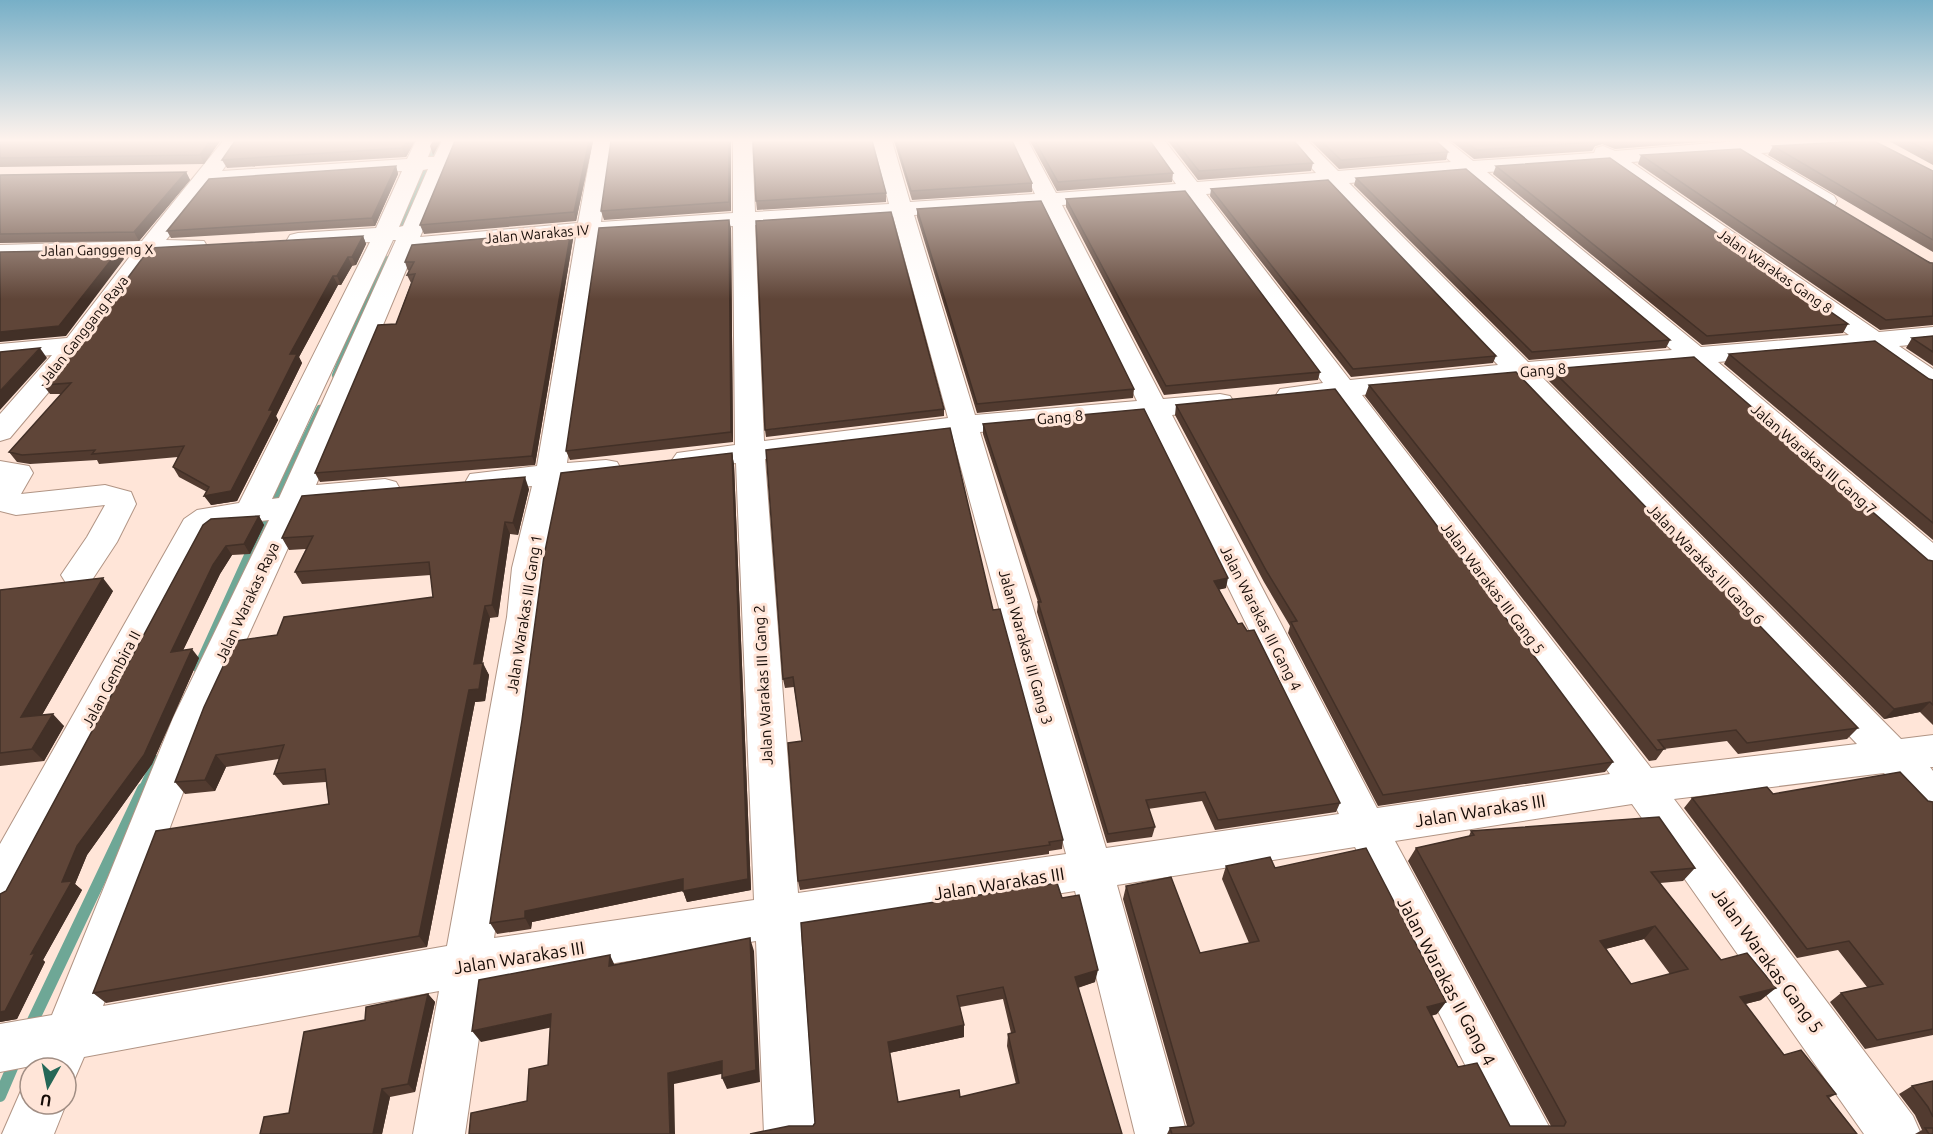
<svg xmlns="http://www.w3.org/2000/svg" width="1933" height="1134" viewBox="0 0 1933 1134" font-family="Ubuntu,sans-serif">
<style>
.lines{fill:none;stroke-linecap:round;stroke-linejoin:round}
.stream-far3{stroke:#6ea796;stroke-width:6}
.stream-far2{stroke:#6ea796;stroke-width:8}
.stream-far1{stroke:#6ea796;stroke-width:10}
.stream{stroke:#6ea796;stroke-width:12}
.minor-casing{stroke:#b19484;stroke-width:2}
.minor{fill:#fff;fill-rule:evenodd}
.wall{fill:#523b30;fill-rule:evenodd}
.shaded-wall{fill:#423027}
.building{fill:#5f4538;stroke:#423027;stroke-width:1.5;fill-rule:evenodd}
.labels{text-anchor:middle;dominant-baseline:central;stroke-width:6;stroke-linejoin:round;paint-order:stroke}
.far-street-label{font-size:14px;fill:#150b06;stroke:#ffe5d8}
.street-label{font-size:15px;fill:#150b06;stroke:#ffe5d8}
.near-street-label{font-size:18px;fill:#150b06;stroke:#ffe5d8}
</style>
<rect width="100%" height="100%" fill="#ffe5d8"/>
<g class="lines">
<path class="stream-far3" d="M399 236 437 141
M362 308 388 259"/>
<path class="stream-far2" d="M336 375 363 306
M266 520 320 409"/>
<path class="stream-far1" d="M198 668 266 518
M143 790 157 760"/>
<path class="stream" d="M29 1029 143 789
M0 1096 15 1061"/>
<defs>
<path id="minor" d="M223 141H243L222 171 407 159 416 141H434L428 157H434L442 141H460L420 237 578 223 593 141H612L601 222 733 213V141H752L755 212 889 204 873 141H892L910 202 1035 194 1010 141H1028L1056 193 1176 184 1146 141H1165L1197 182 1316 173 1288 141H1308L1338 171 1451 162 1428 141H1448L1473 161 1594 153 1596 148 1603 146 1615 151 1737 141H1864L1862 145 1855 147 1761 153 1834 196 1837 201 1834 206H1818L1736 155 1631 162 1879 332 1933 327V343L1899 346 1933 369V389L1923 387 1869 348 1718 362 1933 543V572L1921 569 1689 364 1542 377 1901 739 1933 735V767H1930L1933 771V814L1919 809 1884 773 1674 799 1913 1116 1921 1134H1864L1632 804 1395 841 1553 1134H1500L1355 847 1117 885 1187 1134H1135L1075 891 801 934 816 1134H764L756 941 487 983 465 1134H413L439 991 84 1057 72 1085 66 1088V1068L31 1066 0 1072V1024L52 1015 173 718 269 520 216 526 207 533 15 899 0 905V844L184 519 197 510 239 503 370 242 298 247 290 245 287 240 290 235 298 233 376 228 402 171 212 184 166 240 204 241 207 246 204 251 155 254 84 350 10 438 0 441V414L52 355 0 360V344L67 338 131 255 0 259V245L142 241ZM1607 164 1849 335 1701 347 1487 172ZM428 169 403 226 399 227 423 170ZM1464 174 1672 350 1528 362 1349 183ZM1327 184 1498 365 1350 380 1206 194ZM1185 196 1323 383 1280 389 1276 395 1280 401 1290 403 1334 398 1610 774 1377 808 1172 415 1230 408 1234 402 1230 396 1220 394 1163 399 1062 205ZM1042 207 1137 401 975 415 914 215ZM893 216 948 418 764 441 755 225ZM733 226 735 445 677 453 672 460 677 467 687 469 736 463 754 900 494 938 541 617 546 568 563 483 617 476 621 469 617 462 606 460 567 463 599 235ZM576 237 537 466 470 474 466 481 470 488 481 491 532 486 512 568 507 617 447 946 103 1006 211 718 307 506 385 499 396 496 400 489 396 482 385 479 316 485 414 251ZM393 240H396L279 498 272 499ZM1512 380 1857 744 1651 768 1362 395ZM1145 417 1339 814 1106 848 980 432ZM952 435 1066 854 798 893 765 459Z
M0 461 29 466 33 473 21 494 105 485 131 492 136 504 117 542 90 583 78 587 66 583 61 575 87 537 105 505 16 515 0 511Z
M30 1083V1104H66L54 1134H2L23 1086Z"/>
</defs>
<use href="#minor" class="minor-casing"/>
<use href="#minor" class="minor"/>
</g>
<path class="wall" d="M0 141H220L204 164 0 167Z
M415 141 406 157 227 168 222 160Z
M593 141 576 221 424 234 420 225Z
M731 141V211L604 220 601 211Z
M751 141H872L886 193V202L757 210 756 201 753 141Z
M894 141H1012L1032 183V192L912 200Z
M1030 141H1150L1173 173 1172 182 1057 191Z
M1168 141H1294L1313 163 1311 171 1198 180Z
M1311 141H1436L1448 152 1446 160 1339 169Z
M1451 141H1714L1615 149 1602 144 1595 146 1592 151 1474 159Z
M1889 141H1933V165Z
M1773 146 1933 171V252L1768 155Z
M1641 155 1933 263V325L1880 330 1638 164Z
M396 166 398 174 375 226 171 238 167 231Z
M1496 166 1848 324 1843 333 1702 345 1493 174Z
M186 172 190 180 139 241 0 243V175Z
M1356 178 1670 340 1666 348 1529 360 1354 185Z
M1211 189 1496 356 1493 363 1351 377 1210 196Z
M1066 199 1320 372 1318 380 1164 395 1066 207Z
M917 209 1134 389 1133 398 977 413 917 217Z
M731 228 733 442 570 460 566 451Z
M571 231 573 239 535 465 320 482 315 473 396 324 411 283 407 275 409 270 408 271 405 262Z
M363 236 366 244 356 265 352 266 341 285H338L299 357 302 363 276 416 278 420 237 501 211 505 207 492 179 477 173 467 178 457 99 464 97 460 30 464 17 462 9 452 62 394H50L43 385Z
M1933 336V366L1906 348 1912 338Z
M1729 354 1933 380V540L1724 364Z
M1551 369 1928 560 1933 561V725L1920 712 1884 719 1547 379Z
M1369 385 1858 728 1847 739 1738 754 1727 741 1664 749 1656 760 1649 761 1365 396Z
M1176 405 1613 762 1605 772 1378 806 1288 633 1290 626 1264 582 1175 415Z
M944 409V416L766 437 765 430Z
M983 424 1226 588 1218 590 1340 803 1336 812 1215 830 1202 801 1148 809 1155 827 1152 837 1107 843 1037 612 1038 602 983 434Z
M732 453 734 465 751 890 687 902 683 891 532 922 531 929 497 934 490 923Z
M529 489 518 535 510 534 498 617 490 618 482 663 489 675 485 701 475 702 427 947 106 1003 93 993 329 804 326 782 283 785 274 774 279 759 226 767 215 791 185 794 175 782 277 635 433 597 431 575 302 584 295 572 306 549 289 550 282 538Z
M259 516 264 525 250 554 232 555 220 574 183 650 199 658 152 764 87 855 75 884 82 890 43 960 45 962 17 1019 0 1022V894L6 891 203 525Z
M0 590 113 591 42 715 64 726 44 761 0 766Z
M993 610 1063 840 1062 849 1049 851V854L800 890 798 881 802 741 794 687 785 688 783 679Z
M1773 794 1928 801 1933 802V1035L1865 1049 1830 1002 1841 993 1867 987 1838 950 1797 958 1684 808 1692 798Z
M1471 831 1695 868 1683 881 1660 883 1721 960 1761 1000 1745 1004 1784 1055 1836 1094 1829 1098 1857 1134H1167L1170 1128 1187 1126 1123 899 1126 886 1200 953 1249 943 1222 879 1226 866 1275 868 1437 1014 1431 1016 1458 1067 1510 1126H1551L1408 861 1416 848 1469 836ZM1644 939 1670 974 1631 984 1606 949Z
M1062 898 1095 982 1078 988 1122 1134 813 1126 815 1123 801 923ZM1003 999 1011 1033 1008 1034 1007 1046 1016 1084 960 1097 898 1102 889 1053 964 1037V1025L960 1007Z
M428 994 435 1002 415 1092 390 1097 382 1134H260L289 1113 365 1020Z
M1933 1081V1134H1915L1922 1130 1915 1115 1899 1094 1912 1086Z"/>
<path class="shaded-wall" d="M210 141H220L204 164 200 155Z
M407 141H415L406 157 402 148Z
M433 141H441L433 155 430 146Z
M589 141H593L576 221 574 212Z
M729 141H731V211L729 202Z
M1597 141H1604L1602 144 1595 146 1592 151Z
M396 166 398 174 375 226 372 218Z
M186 172 190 180 139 241 134 232Z
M729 220 731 228 733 442 731 432Z
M571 231 573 239 535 465 532 456Z
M363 236 366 244 356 265 352 257Z
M119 250 124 259 66 336 0 342V332Z
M348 257 352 266 341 285 337 276Z
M333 276 338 285 299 357 302 363 276 416 278 420 237 501 211 505 204 496 269 410 290 354Z
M40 348 47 358 0 410V391Z
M732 453 734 465 751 890 687 902 683 891Z
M525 477 529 489 518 535 513 523Z
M259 516 264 525 250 554 244 544Z
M505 522 510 534 498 617 492 605Z
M226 546 232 555 220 574 178 661 171 652 213 565Z
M103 578 113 591 34 729 21 717Z
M1228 578 1226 588 1211 591 1214 581Z
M485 606 490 618 480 676 474 664Z
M192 649 199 658 152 764 87 855 75 884 82 890 43 960 45 962 17 1019 0 1022V1012L31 954 77 846Z
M483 663 489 675 485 701 475 702 427 947 419 936 469 690Z
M1930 702 1920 712 1884 719 1894 709Z
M53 714 64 726 44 761 32 749Z
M216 755 226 767 215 791 205 780Z
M683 879 687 890 532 922 531 929 525 918V911Z
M1655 926 1644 939 1589 953 1600 941Z
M750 938 754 951 760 1082 727 1089 722 1078Z
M610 955 616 968 609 966Z
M1098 970 1095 982 1073 989 1075 977Z
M1776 988 1761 1000 1726 1009 1740 997Z
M428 994 435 1002 415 1092 408 1084Z
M1446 1002 1437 1014 1419 1019 1427 1007Z
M551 1014 558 1026 481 1042 472 1031Z
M964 1025V1037L889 1053 888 1042Z
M722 1061 726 1073 674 1084 675 1134H670L668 1073Z
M382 1089 390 1097 382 1134H373Z"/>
<path class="building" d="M0 141H210L200 155 0 158Z
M235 141H407L402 148 222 160Z
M455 141H589L574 212 420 225Z
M611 141H729V202L601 211Z
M753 141H872L886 193 756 201Z
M896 141H1012L1032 183 911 191Z
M1035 141H1150L1173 173 1058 182Z
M1175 141H1294L1313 163 1199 171Z
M1321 141H1436L1448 152 1341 160Z
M1464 141H1597L1596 142 1477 150Z
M1861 141H1874L1933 171V240L1773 146Z
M1909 141H1933V154Z
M1740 149 1930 263H1933V316L1886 320 1641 155Z
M1610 158 1848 324 1707 336 1496 166Z
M396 166 372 218 167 231 209 179Z
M1466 169 1670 340 1532 352 1356 178Z
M186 172 134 232 0 234V175Z
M1328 180 1496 356 1353 369 1211 189Z
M1185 191 1320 372 1166 386 1066 199Z
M1041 201 1134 389 977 404 917 209Z
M891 212 944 409 765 430 756 221Z
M729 220 731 432 566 451 599 228Z
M571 231 532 456 315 473 378 325 396 324 415 274 407 275 414 262H405L412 245Z
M363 236 352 257H348L337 276H333L290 354H297L269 410H273L231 491 204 496 209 487 173 467 184 446 92 454 95 450 22 455 9 452 71 383 43 385 80 342 150 248Z
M119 250 59 326 0 332V252Z
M1933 336V352L1912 338Z
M1875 341 1929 379 1933 380V523L1729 354Z
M40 348 0 391V352Z
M1694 357 1928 560 1933 561V705L1930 702 1894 709 1551 369Z
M1516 372 1858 728 1747 743 1736 730 1658 740 1665 749 1657 750 1369 385Z
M1335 389 1613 762 1383 795 1291 622 1297 621 1267 572 1176 405Z
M1144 409 1228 578 1214 581 1238 624 1242 623 1247 631 1254 630 1340 803 1218 820 1205 792 1146 800 1155 827 1108 834 1038 602H1041L983 424Z
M950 428 993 610 1000 609 1063 840 1049 842 1050 845 798 881 788 743 802 741 793 677 783 679 766 450Z
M732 453 748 879 683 891V879L525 911V918L490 923 522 720 544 556 561 473Z
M525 477 513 523 505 522 492 605 485 606 474 664 483 663 479 689 469 690 419 936 93 993 156 831 329 804 325 769 274 774 284 745 216 755 205 780 175 782 204 707 235 641 277 635 284 617 433 597 429 562 295 572 313 536 282 538 302 496Z
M259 516 244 544 226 546 213 565 171 652 192 649 144 755 77 846 62 882 72 881 31 954 35 953 5 1011 0 1012V894L6 891 203 525 211 519Z
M103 578 21 717 53 714 32 749 0 753V590Z
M1900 772 1928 801 1933 802V1029L1877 1040 1841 993 1883 984 1849 941 1807 949 1692 798 1767 787 1773 794Z
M1659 817 1695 868 1651 872 1721 960 1747 953 1776 988 1740 997 1784 1055 1801 1050 1836 1094 1827 1096 1857 1134H1172L1170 1128 1191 1126 1194 1123 1126 886 1171 877 1200 953 1259 941 1226 866 1270 857 1275 868 1366 848 1446 1002 1427 1007 1458 1067 1477 1063 1510 1126H1564L1566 1122 1416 848 1474 835 1471 831ZM1655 926 1688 969 1631 984 1600 941Z
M1057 883 1062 898 1079 895 1098 970 1075 977 1122 1134H750L789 1126H813L815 1123 801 923ZM1003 987 1015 1032 1008 1034 1019 1083 960 1097 959 1090 898 1102 888 1042 964 1025 957 996Z
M750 938 756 1070 722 1078V1061L668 1073 670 1134H469L471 1113 527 1101 529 1069 548 1065 551 1014 472 1031 479 980 610 955 609 966Z
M428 994 408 1084 382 1089 373 1134H260L264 1117 289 1113 304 1032 365 1020 366 1007Z
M1933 1081V1117L1928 1107 1912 1086Z
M1925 1128H1933V1134H1929Z"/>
<linearGradient id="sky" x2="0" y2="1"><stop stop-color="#77afc7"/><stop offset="0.47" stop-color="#fff3ed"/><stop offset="1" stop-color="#fff3ed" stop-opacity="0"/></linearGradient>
<rect width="1933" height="299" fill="url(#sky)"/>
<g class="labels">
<g class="far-street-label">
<text transform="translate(537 234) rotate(-5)">Jalan Warakas IV</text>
<text transform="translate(97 250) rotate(-1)">Jalan Ganggeng X</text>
<text transform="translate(1775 271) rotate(35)">Jalan Warakas Gang 8</text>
<text transform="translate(84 330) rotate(-52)">Jalan Ganggang Raya</text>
</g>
<g class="street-label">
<text transform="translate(1543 370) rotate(-5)">Gang 8</text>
<text transform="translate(1060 417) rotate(-5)">Gang 8</text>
<text transform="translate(1814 459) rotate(41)">Jalan Warakas III Gang 7</text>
<text transform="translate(1706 564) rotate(46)">Jalan Warakas III Gang 6</text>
<text transform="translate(1493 588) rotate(53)">Jalan Warakas III Gang 5</text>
<text transform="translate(247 602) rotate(-65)">Jalan Warakas Raya</text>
<text transform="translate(524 614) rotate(-81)">Jalan Warakas III Gang 1</text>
<text transform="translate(1261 618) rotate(63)">Jalan Warakas III Gang 4</text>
<text transform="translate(1026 647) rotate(74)">Jalan Warakas III Gang 3</text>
<text transform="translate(111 679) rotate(-62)">Jalan Gembira II</text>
<text transform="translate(763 685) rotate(-93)">Jalan Warakas III Gang 2</text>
</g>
<g class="near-street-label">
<text transform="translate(1480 810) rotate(-9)">Jalan Warakas III</text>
<text transform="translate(999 883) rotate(-9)">Jalan Warakas III</text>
<text transform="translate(519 957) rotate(-9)">Jalan Warakas III</text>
<text transform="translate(1768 960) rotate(54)">Jalan Warakas Gang 5</text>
<text transform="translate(1447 981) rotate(62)">Jalan Warakas II Gang 4</text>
</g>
</g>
<g transform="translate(48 1086) rotate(189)"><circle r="28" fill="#ffe5d8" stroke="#a18e84" stroke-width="1.5"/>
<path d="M0-4.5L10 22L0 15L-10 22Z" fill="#256757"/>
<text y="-9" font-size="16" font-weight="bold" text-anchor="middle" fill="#150b06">U</text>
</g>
</svg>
